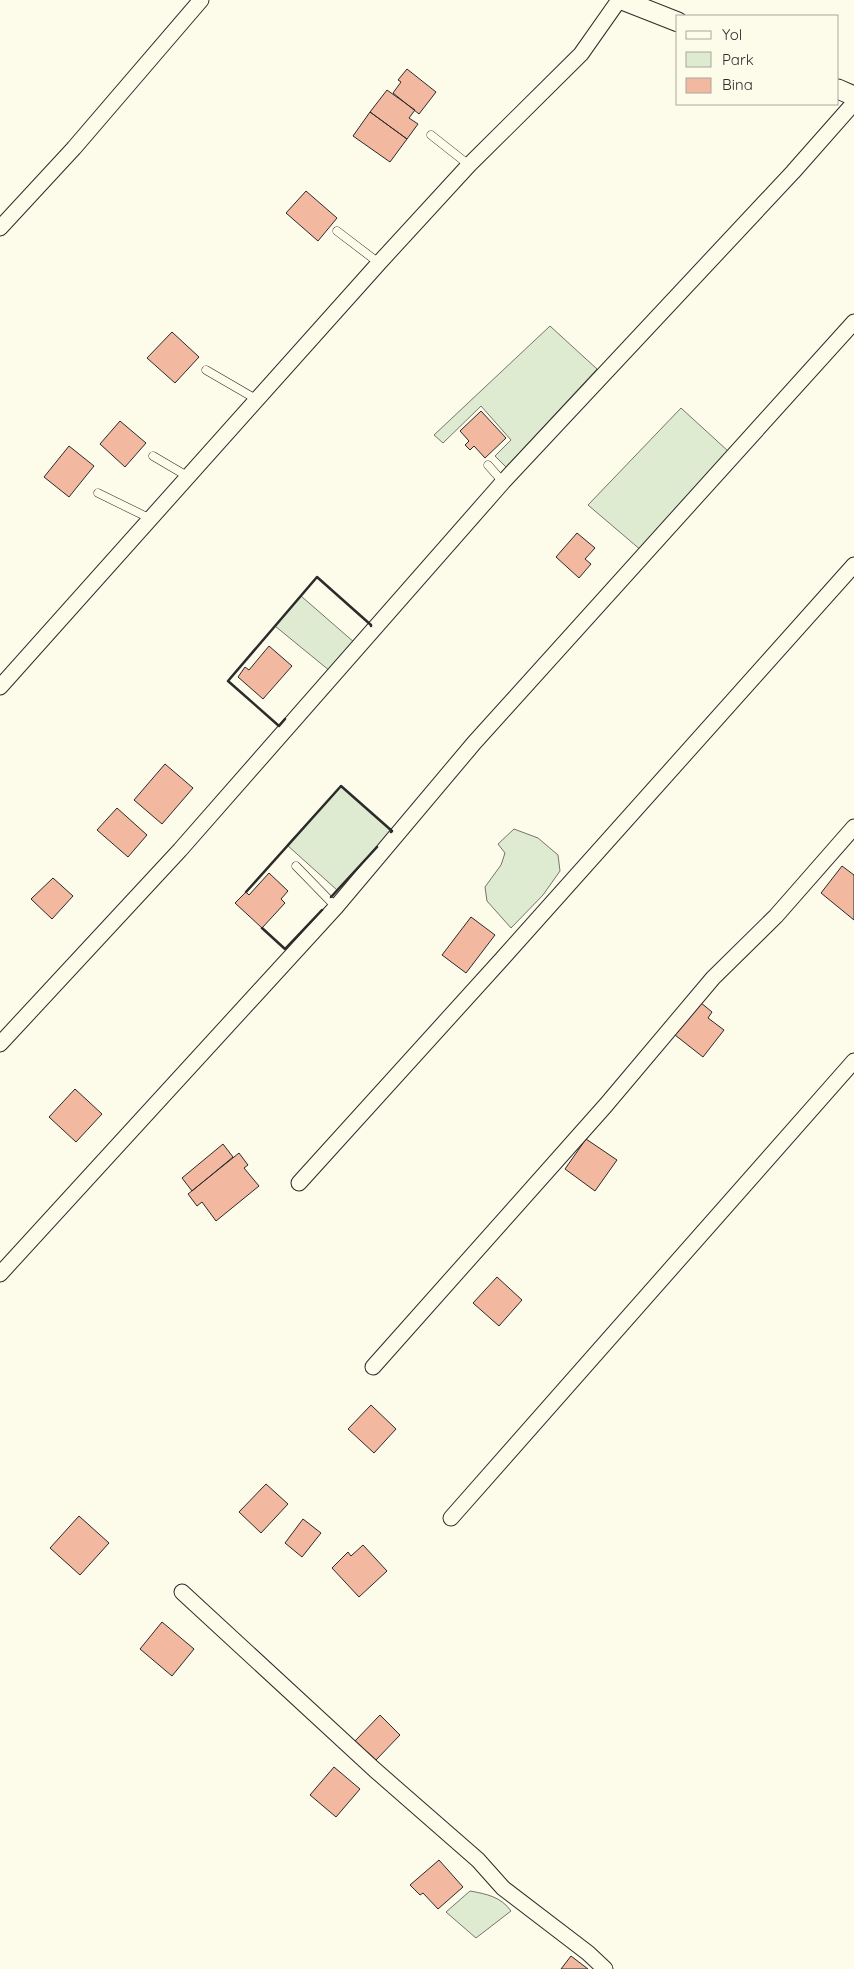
<svg xmlns="http://www.w3.org/2000/svg" width="854" height="1969" viewBox="0 0 854 1969" font-family="Quicksand,sans-serif">
<style>
.green{fill:#deebd1;stroke:#74746e}
.building{fill:#f2b8a0;stroke:#2b2b2b}
.lines{fill:none;stroke-linecap:round;stroke-linejoin:round}
.service-casing{stroke:#2b2b2b;stroke-width:9}
.minor-casing{stroke:#2b2b2b;stroke-width:17}
.tertiary-casing{stroke:#2b2b2b;stroke-width:21}
.service{stroke:#fdfbea;stroke-width:8}
.minor{stroke:#fdfbea;stroke-width:15}
.tertiary{stroke:#fdfbea;stroke-width:19}
.wall{stroke:#2b2b2b;stroke-width:2.5}
</style>
<rect width="100%" height="100%" fill="#fdfbea"/>
<path class="green" d="M550 326 597 369 506 467 495 456 511 440 481 406 443 443 434 435Z
M681 408 728 451 642 551 588 505Z
M301 596 355 643 330 671 275 626Z
M341 786 392 831 337 890 287 845Z
M514 829 538 838 558 855 560 871 543 895 511 928 487 901 485 887 501 865 505 853 498 844Z
M470 1891C487 1894 501 1897 511 1911L476 1938 446 1912Z"/>
<path class="building" d="M407 69 436 92 419 114 393 93 401 82 398 80Z
M387 90 415 110 409 118 418 124 407 139 370 112Z
M370 112 407 139 390 162 353 136Z
M306 191 337 218 318 241 286 213Z
M172 332 199 357 175 383 147 358Z
M481 411 506 438 485 458 474 446 470 450 465 445 469 441 460 431Z
M120 421 146 443 125 467 100 444Z
M69 446 94 466 69 497 44 477Z
M577 533 595 548 585 559 591 564 579 578 556 557Z
M269 646 292 666 263 699 238 677 245 667 249 670Z
M165 764 193 788 162 824 134 800Z
M117 808 147 835 128 857 97 830Z
M842 866 854 875V920L821 893Z
M269 873 288 891 281 899 285 903 262 928 235 903 246 892 249 895Z
M53 878 73 896 52 919 31 899Z
M471 917 495 935 466 973 442 955Z
M700 1002 712 1012 708 1018 724 1030 703 1057 675 1035Z
M75 1089 102 1114 76 1142 49 1117Z
M586 1139 617 1160 595 1191 565 1169Z
M223 1144 233 1157 192 1191 182 1178Z
M239 1153 248 1165 244 1168 259 1186 216 1221 202 1202 197 1206 188 1194Z
M497 1277 522 1300 499 1326 473 1303Z
M371 1405 396 1429 374 1453 348 1429Z
M266 1484 288 1504 261 1533 239 1512Z
M79 1516 109 1543 80 1575 50 1548Z
M303 1519 321 1533 302 1557 285 1543Z
M363 1545 387 1571 359 1597 332 1568 348 1552 351 1556Z
M162 1622 194 1649 172 1676 140 1649Z
M380 1715 400 1735 376 1760 355 1741Z
M334 1767 360 1789 336 1817 310 1795Z
M439 1860 463 1887 438 1909 423 1893 420 1895 410 1885Z
M571 1956 588 1969H561Z"/>
<g class="lines">
<defs>
<path id="service" d="M431 135 469 165
M337 231 379 263
M206 370 256 399
M153 456 187 476
M488 465 503 482
M98 493 149 518
M296 866 336 907"/>
<path id="minor" d="M0 228 74 148 201 0
M0 687 379 263 469 165 581 54 619 0
M0 1044 180 850 503 482 793 172 854 103
M299 1183 502 959 854 565
M0 1274 336 907 474 743 854 322
M373 1367 606 1105 713 978 776 916 854 827
M451 1518 854 1061
M182 1592 375 1770 478 1860 503 1888 588 1953 605 1969"/>
<path id="tertiary" d="M622 0 678 22
M838 89 854 96"/>
</defs>
<use href="#service" class="service-casing"/>
<use href="#minor" class="minor-casing"/>
<use href="#tertiary" class="tertiary-casing"/>
<use href="#service" class="service"/>
<use href="#minor" class="minor"/>
<use href="#tertiary" class="tertiary"/>
<path class="wall" d="M285 719 279 726 228 681 317 577 371 625V626
M246 892 341 786 392 831 391 832
M331 897 377 847
M262 928 285 949 322 910"/>
</g>
<rect x="676" y="15" width="162" height="90" fill="#fdfbea" stroke="#a9a89e"/>
<rect x="686" y="31" width="25" height="8" fill="#fdfbea" stroke="#a9a89e"/>
<text x="722" y="40" font-size="15" fill="#2b2b2b">Yol</text>
<rect x="686" y="52" width="25" height="15" fill="#deebd1" stroke="#a9a89e"/>
<text x="722" y="65" font-size="15" fill="#2b2b2b">Park</text>
<rect x="686" y="78" width="25" height="15" fill="#f2b8a0" stroke="#a9a89e"/>
<text x="722" y="90" font-size="15" fill="#2b2b2b">Bina</text>
</svg>
